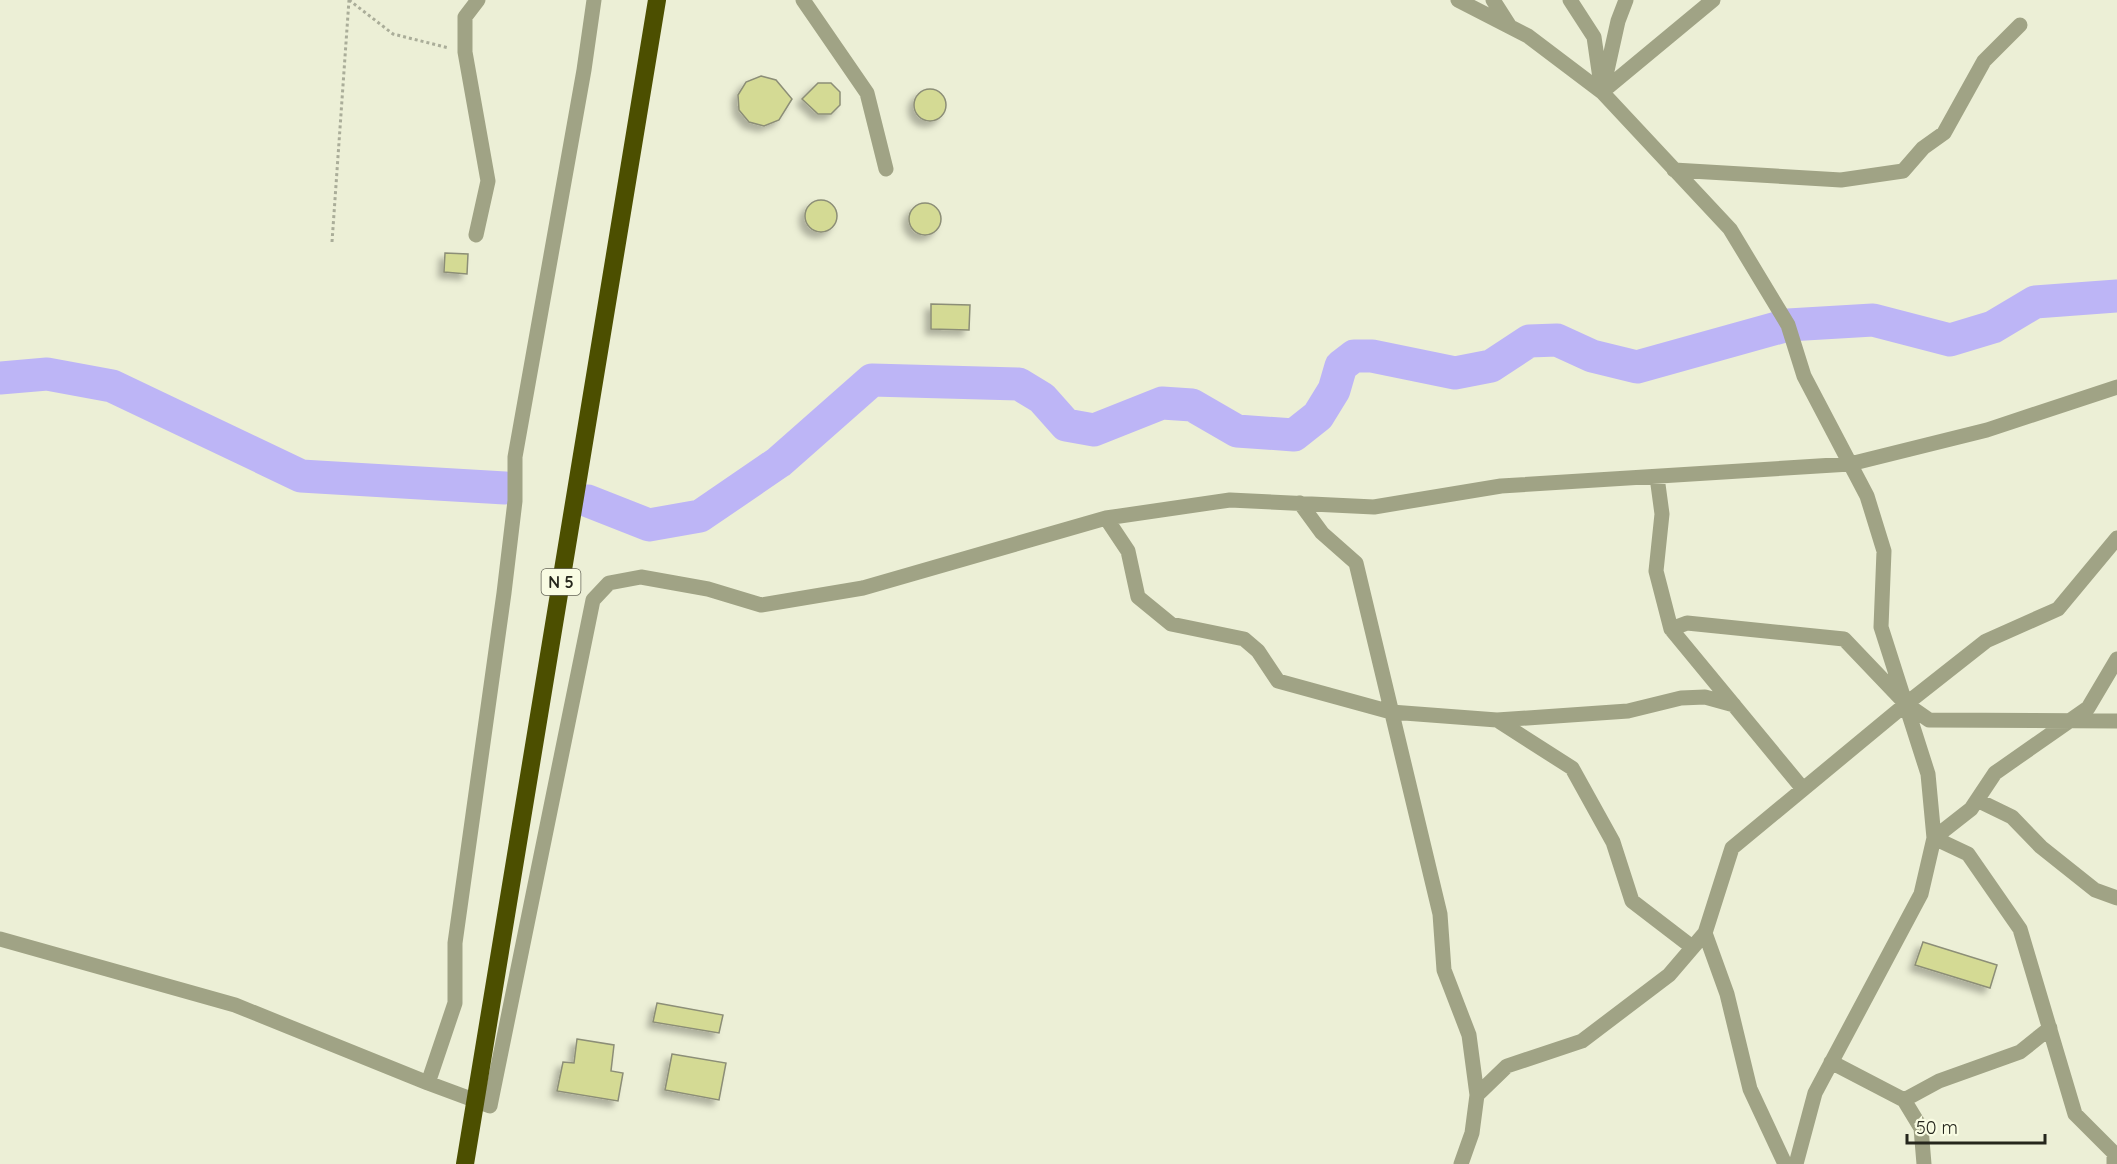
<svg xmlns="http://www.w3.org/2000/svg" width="2117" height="1164" viewBox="0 0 2117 1164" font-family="Quicksand,sans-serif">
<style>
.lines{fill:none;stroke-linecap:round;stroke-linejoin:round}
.river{stroke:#bdb5f6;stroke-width:33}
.building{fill:#d4da94;stroke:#8c8e77;stroke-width:1.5;filter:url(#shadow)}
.path{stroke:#aaad99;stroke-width:3;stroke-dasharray:3 3;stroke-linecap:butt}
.minor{stroke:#a0a385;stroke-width:15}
.highway{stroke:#4c4f00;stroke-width:18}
.labels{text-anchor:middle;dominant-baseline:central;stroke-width:4.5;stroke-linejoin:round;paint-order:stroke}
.shield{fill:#f9fce3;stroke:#656658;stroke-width:1.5}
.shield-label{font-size:16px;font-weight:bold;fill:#25261c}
</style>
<defs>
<filter id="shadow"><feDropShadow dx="-5.5" dy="5.5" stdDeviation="3" flood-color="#0004"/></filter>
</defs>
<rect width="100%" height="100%" fill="#ecefd6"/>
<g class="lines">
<path class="river" d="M0 378 47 374 112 386 301 476 505 488
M588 501 649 525 700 516 779 462 872 380 1019 384 1042 398 1066 425 1094 430 1162 403 1192 405 1237 431 1294 435 1318 416 1334 390 1341 366 1354 356H1372L1455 373 1491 366 1529 341 1557 340 1592 356 1637 367 1788 325 1873 320 1950 340 1993 327 2035 302 2117 296"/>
</g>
<path class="building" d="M761 76 776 80 792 99 779 120 764 126 749 122 739 110 738 95 746 82Z
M818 83H831L840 92V105L831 114H818L802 99Z
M914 105a16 16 0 1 1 32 0a16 16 0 1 1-32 0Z
M805 216a16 16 0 1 1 32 0a16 16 0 1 1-32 0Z
M909 219a16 16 0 1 1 32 0a16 16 0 1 1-32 0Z
M445 253 468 254 467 274 444 272Z
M931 304 970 305 969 330 931 329Z
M1923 942 1997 965 1990 988 1915 965Z
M657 1003 723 1015 719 1033 653 1022Z
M577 1039 614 1045 611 1071 623 1073 618 1101 557 1091 563 1062 574 1063Z
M672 1054 726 1063 719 1100 665 1090Z"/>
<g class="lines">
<path class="path" d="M349 0 393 34 449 48
M332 242 349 0"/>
<path class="minor" d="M803 0 867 93 886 169
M1458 0 1528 36 1602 92 1730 229 1788 325 1804 376 1867 496 1884 551 1881 627 1928 774 1934 838 1921 894 1815 1093 1796 1164
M1493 0 1509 25
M1570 0 1594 37 1602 92
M1604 84 1618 21 1626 0
M1602 92 1713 0
M1674 170 1841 180 1903 171 1923 148 1944 133 1984 61 2020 25
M476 235 488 181 465 52V17L478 0
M1657 477 1662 514 1656 571 1671 629 1803 789
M1300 503 1322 533 1356 563 1440 914 1444 970 1469 1035 1477 1095 1472 1133 1461 1164
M1106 518 1128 551 1138 597 1171 624 1244 639 1258 651 1278 681 1391 712 1497 720 1628 711 1681 698 1705 697 1734 705
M1671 629 1687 623 1844 639 1906 704 1929 720 2117 721
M1497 720 1572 768 1613 842 1632 901 1692 947
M1977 800 2012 817 2041 847 2095 890 2117 898
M1705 933 1727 994 1750 1089 1785 1164
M0 939 235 1005 428 1083 490 1106 593 600 609 583 641 577 708 589 761 605 863 588 1106 518 1230 500 1374 507 1501 486 1850 464 1987 430 2117 387
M1831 1062 1904 1100 1921 1128 1924 1164
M428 1083 455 1003V943L504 593 515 501V457L584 70 594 0
M1477 1095 1507 1066 1582 1041 1669 975 1705 933 1732 848 1906 704 1986 641 2058 609 2117 538
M1904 1100 1939 1081 2020 1052 2050 1028
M2114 1164V1153L2075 1114 2020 929 1968 854 1934 838 1971 809 1995 773 2088 708 2117 659"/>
<path class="highway" d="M465 1164 657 0"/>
</g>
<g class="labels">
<rect class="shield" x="541.5" y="569" width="39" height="26" rx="4.5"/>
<g class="shield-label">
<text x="561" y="582">N 5</text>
</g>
</g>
<path d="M1907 1134v9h138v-9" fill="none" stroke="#25261c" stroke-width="3"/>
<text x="1916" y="1134" font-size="18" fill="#25261c" stroke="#f9fce3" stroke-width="4.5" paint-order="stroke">50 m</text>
</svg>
